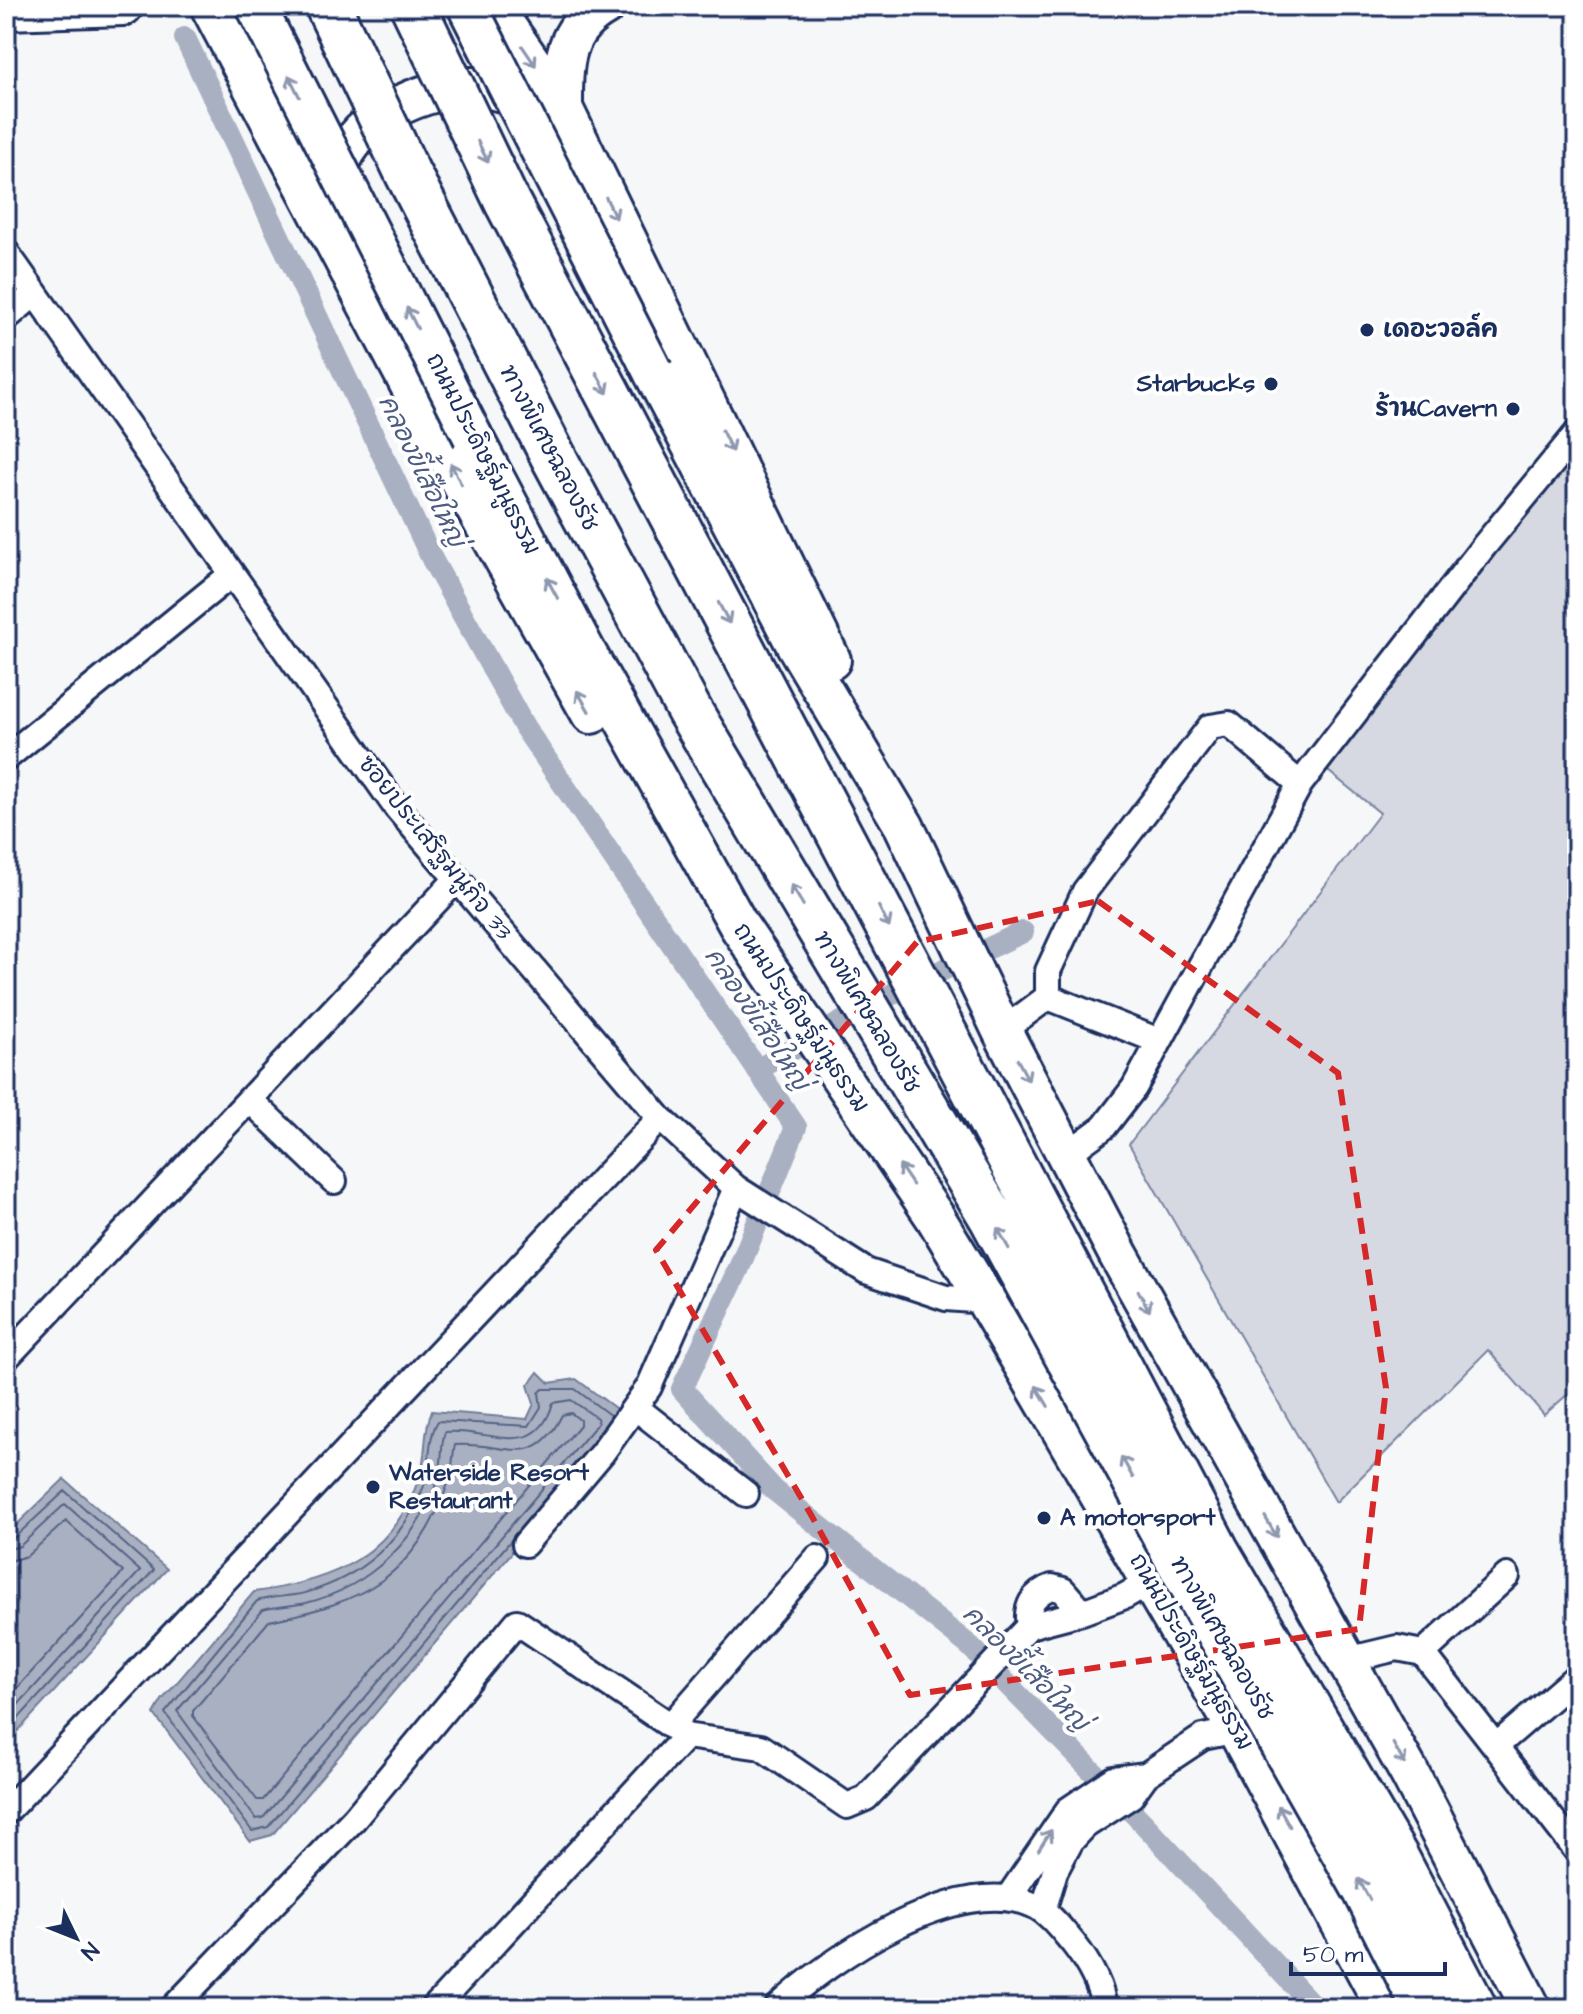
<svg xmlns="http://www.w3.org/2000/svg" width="1583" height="2014" viewBox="0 0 1583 2014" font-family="'Architects Daughter','Playpen Sans Thai',sans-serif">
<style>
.green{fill:#d6d9e2;stroke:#7884a0;stroke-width:2}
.water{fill:#a9b0c1;stroke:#707c99;stroke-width:2}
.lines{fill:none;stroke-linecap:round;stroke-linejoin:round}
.shore{stroke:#546386;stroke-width:2}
.canal{stroke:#a9b0c1;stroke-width:22}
.minor-casing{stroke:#1b2f5e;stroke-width:30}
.primary-casing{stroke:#1b2f5e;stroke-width:44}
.minor{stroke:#fff;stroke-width:24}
.primary{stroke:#fff;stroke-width:38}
.primary-bridge-casing{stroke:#1b2f5e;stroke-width:44;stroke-linecap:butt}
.motorway-bridge-casing{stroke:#1b2f5e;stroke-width:50;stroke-linecap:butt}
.primary-bridge{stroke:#fff;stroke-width:38}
.motorway-bridge{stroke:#fff;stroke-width:44}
.oneway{stroke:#8d97ae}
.marked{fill:none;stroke:#d62828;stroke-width:6;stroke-dasharray:16 10;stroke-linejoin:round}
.poi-dot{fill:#1b2f5e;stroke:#fff;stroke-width:3}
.labels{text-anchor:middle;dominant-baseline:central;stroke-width:8;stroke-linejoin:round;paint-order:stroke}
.poi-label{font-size:24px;font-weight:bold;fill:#1b2f5e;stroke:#fff;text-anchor:start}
.street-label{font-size:24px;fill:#1b2f5e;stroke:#fff}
.water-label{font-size:26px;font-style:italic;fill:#4d5c81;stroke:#fff}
</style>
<rect width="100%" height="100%" fill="#f6f7f9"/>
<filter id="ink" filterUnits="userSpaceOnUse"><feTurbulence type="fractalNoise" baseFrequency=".0125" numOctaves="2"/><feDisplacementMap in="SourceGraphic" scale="16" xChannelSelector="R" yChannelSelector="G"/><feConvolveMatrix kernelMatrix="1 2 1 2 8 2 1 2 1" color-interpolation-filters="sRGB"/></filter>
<g filter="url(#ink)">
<path class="green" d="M1577 415V1386L1544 1415 1488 1350 1336 1502 1129 1144 1380 813 1307 754Z"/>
<path class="water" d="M538 1372 549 1383 576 1379 627 1417 272 1835 250 1841 154 1714 162 1700 254 1592C334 1581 396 1556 421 1471 427 1451 423 1431 432 1411L527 1419 534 1404 528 1385Z
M64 1479 167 1569 6 1744V1535Z"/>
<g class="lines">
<path class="shore" d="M571 1400 597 1418 598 1423 263 1818 256 1819 177 1711 263 1610C277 1606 292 1606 306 1603 370 1587 421 1538 439 1475 443 1461 440 1445 445 1432 490 1428 536 1462 553 1403Z
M571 1413 580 1420V1425L263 1800H257L193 1716V1711L269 1621C364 1602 415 1578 449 1481 453 1470 452 1457 455 1445 504 1441 534 1472 562 1415Z
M513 1538 268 1827 252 1831 165 1713 257 1601C272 1596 289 1597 305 1593 362 1577 403 1540 424 1486 431 1466 427 1438 438 1421L529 1426 541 1407 539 1393 543 1389H575L611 1416
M6 1540 15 1537 65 1491 154 1570 6 1732
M6 1550 20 1546 65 1504 140 1571 6 1718
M6 1562 27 1556 66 1521 123 1572 6 1700"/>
<path class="canal" d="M185 38 433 561 525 728 796 1127 739 1268 682 1389 774 1490 970 1646 1143 1823 1315 2008
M757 1070 884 998 1023 932"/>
<defs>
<path id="minor" d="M6 252 396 807 660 1118 736 1188 866 1271 946 1298 986 1301
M6 318 33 295
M6 758 232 574
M1048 997 1159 1041
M1002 1031 1048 997V971L1085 891 1210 727 1229 724 1300 784
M250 1100 334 1181
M1066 1155 1104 1127 1134 1088 1300 784 1484 546 1577 433
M6 1358 456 880
M635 1407 746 1494
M525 1544 602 1453 649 1387 736 1188
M1029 1626C1025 1607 1033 1593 1052 1587L1063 1590 1082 1612
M1423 1653 1507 1576
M1347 1660 1397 1648 1423 1653 1577 1851
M671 1725 817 1558
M1496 1746 1577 1676
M6 1812 660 1118
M1008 1898 1068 1810 1114 1779 1146 1775
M1043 1911 1055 1871 1071 1841 1085 1826 1131 1796 1146 1775 1203 1737 1237 1730
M173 2008 355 1818 517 1622 686 1736 761 1747 847 1806 866 1798 1029 1626 1082 1612 1125 1596 1151 1581
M434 2008 686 1736
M777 2008C830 1958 958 1872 1033 1905 1049 1912 1062 1930 1073 1943 1088 1962 1101 1984 1104 2008"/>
<path id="primary" d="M210 6 465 490 591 714
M492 6 563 108
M605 6C562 30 563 64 563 108L831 660
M6 10 123 6
M334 195C334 128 412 89 471 87 494 87 514 96 535 106
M653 372 796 645 904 826 1002 1031 1118 1254 1410 1774 1531 2008
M473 437 585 650 739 926 935 1217 986 1301 1237 1730 1386 2008"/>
</defs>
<use href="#minor" class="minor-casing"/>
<use href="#primary" class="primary-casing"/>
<use href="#minor" class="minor"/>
<use href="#primary" class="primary"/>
<defs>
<path id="primary-bridge" d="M256 6 473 437
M467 6 653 372"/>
<path id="motorway-bridge" d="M328 6 408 174 553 456 690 712 992 1218 1181 1565 1366 1891 1425 2008
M413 6 507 202 1216 1550 1395 1856 1474 2008"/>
</defs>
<use href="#primary-bridge" class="primary-bridge-casing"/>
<use href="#motorway-bridge" class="motorway-bridge-casing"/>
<use href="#primary-bridge" class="primary-bridge"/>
<use href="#motorway-bridge" class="motorway-bridge"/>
</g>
<defs><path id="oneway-shaft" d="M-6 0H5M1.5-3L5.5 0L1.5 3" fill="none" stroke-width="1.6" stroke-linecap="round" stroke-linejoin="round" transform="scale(2)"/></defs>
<g class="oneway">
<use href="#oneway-shaft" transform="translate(529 56) rotate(56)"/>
<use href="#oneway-shaft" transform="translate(294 86) rotate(-117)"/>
<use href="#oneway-shaft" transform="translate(483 152) rotate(64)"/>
<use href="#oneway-shaft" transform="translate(611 208) rotate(64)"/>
<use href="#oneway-shaft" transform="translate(412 318) rotate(-117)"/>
<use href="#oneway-shaft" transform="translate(602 383) rotate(62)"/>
<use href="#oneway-shaft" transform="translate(727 441) rotate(64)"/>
<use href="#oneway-shaft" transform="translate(456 474) rotate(-117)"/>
<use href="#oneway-shaft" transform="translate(552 588) rotate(-118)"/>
<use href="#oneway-shaft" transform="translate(724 613) rotate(62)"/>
<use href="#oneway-shaft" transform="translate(583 701) rotate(-120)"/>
<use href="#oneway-shaft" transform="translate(797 895) rotate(-121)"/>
<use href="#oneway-shaft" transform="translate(884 917) rotate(63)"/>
<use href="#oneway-shaft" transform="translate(1023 1070) rotate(62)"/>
<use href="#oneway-shaft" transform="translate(906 1175) rotate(-124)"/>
<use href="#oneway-shaft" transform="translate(1003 1238) rotate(-119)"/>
<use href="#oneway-shaft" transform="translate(1144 1301) rotate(61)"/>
<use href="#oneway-shaft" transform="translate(1042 1396) rotate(-121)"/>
<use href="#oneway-shaft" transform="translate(1127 1467) rotate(-119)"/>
<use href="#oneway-shaft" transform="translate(1271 1527) rotate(60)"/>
<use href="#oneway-shaft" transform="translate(1399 1754) rotate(61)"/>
<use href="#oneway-shaft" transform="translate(1284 1816) rotate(-119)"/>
<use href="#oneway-shaft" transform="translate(1045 1840) rotate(-57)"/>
<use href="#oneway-shaft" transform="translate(1364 1889) rotate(-118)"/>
</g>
</g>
<path class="marked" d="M1098 901 1338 1073 1386 1388 1359 1629 910 1695 810 1513 656 1250 917 942Z"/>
<g class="poi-dot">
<circle cx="1367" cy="330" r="8"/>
<circle cx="1271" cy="384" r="8"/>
<circle cx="1513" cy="409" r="8"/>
<circle cx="373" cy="1487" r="8"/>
<circle cx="1044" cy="1518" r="8"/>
</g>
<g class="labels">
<g class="poi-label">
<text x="1383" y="330">เดอะวอล์ค</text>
<text x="1255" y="384" text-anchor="end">Starbucks</text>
<text x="1497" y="409" text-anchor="end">ร้านCavern</text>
<text x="389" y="1473">Waterside Resort<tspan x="389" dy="28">Restaurant</tspan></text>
<text x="1060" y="1518">A motorsport</text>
</g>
<g class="street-label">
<text transform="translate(549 448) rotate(62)">ทางพิเศษฉลองรัช</text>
<text transform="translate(483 454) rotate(63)">ถนนประดิษฐ์มนูธรรม</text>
<text transform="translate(435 848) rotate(51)">ซอยประเสริฐมนูกิจ 33</text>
<text transform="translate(867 1012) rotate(59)">ทางพิเศษฉลองรัช</text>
<text transform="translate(801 1018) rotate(56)">ถนนประดิษฐ์มนูธรรม</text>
<text transform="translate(1222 1638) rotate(60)">ทางพิเศษฉลองรัช</text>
<text transform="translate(1191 1652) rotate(60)">ถนนประดิษฐ์มนูธรรม</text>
</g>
<g class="water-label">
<text transform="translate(422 471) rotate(64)">คลองขี้เสือใหญ่</text>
<text transform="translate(757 1019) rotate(56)">คลองขี้เสือใหญ่</text>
<text transform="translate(1026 1668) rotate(45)">คลองขี้เสือใหญ่</text>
</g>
</g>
<rect width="1583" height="2014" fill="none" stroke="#fff" stroke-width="32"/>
<rect x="16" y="16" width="1551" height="1982" fill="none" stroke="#1b2f5e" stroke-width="3" filter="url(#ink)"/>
<g transform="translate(76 1938) rotate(133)" stroke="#ffffff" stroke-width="6" paint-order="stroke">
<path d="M0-6L14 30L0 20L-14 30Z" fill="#1b2f5e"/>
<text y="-12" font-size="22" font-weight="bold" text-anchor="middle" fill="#1b2f5e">N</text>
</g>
<path d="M1291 1962v12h154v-12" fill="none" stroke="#1b2f5e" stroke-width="4"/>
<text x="1303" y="1962" font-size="24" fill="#1b2f5e" stroke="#ffffff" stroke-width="6" paint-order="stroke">50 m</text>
</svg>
